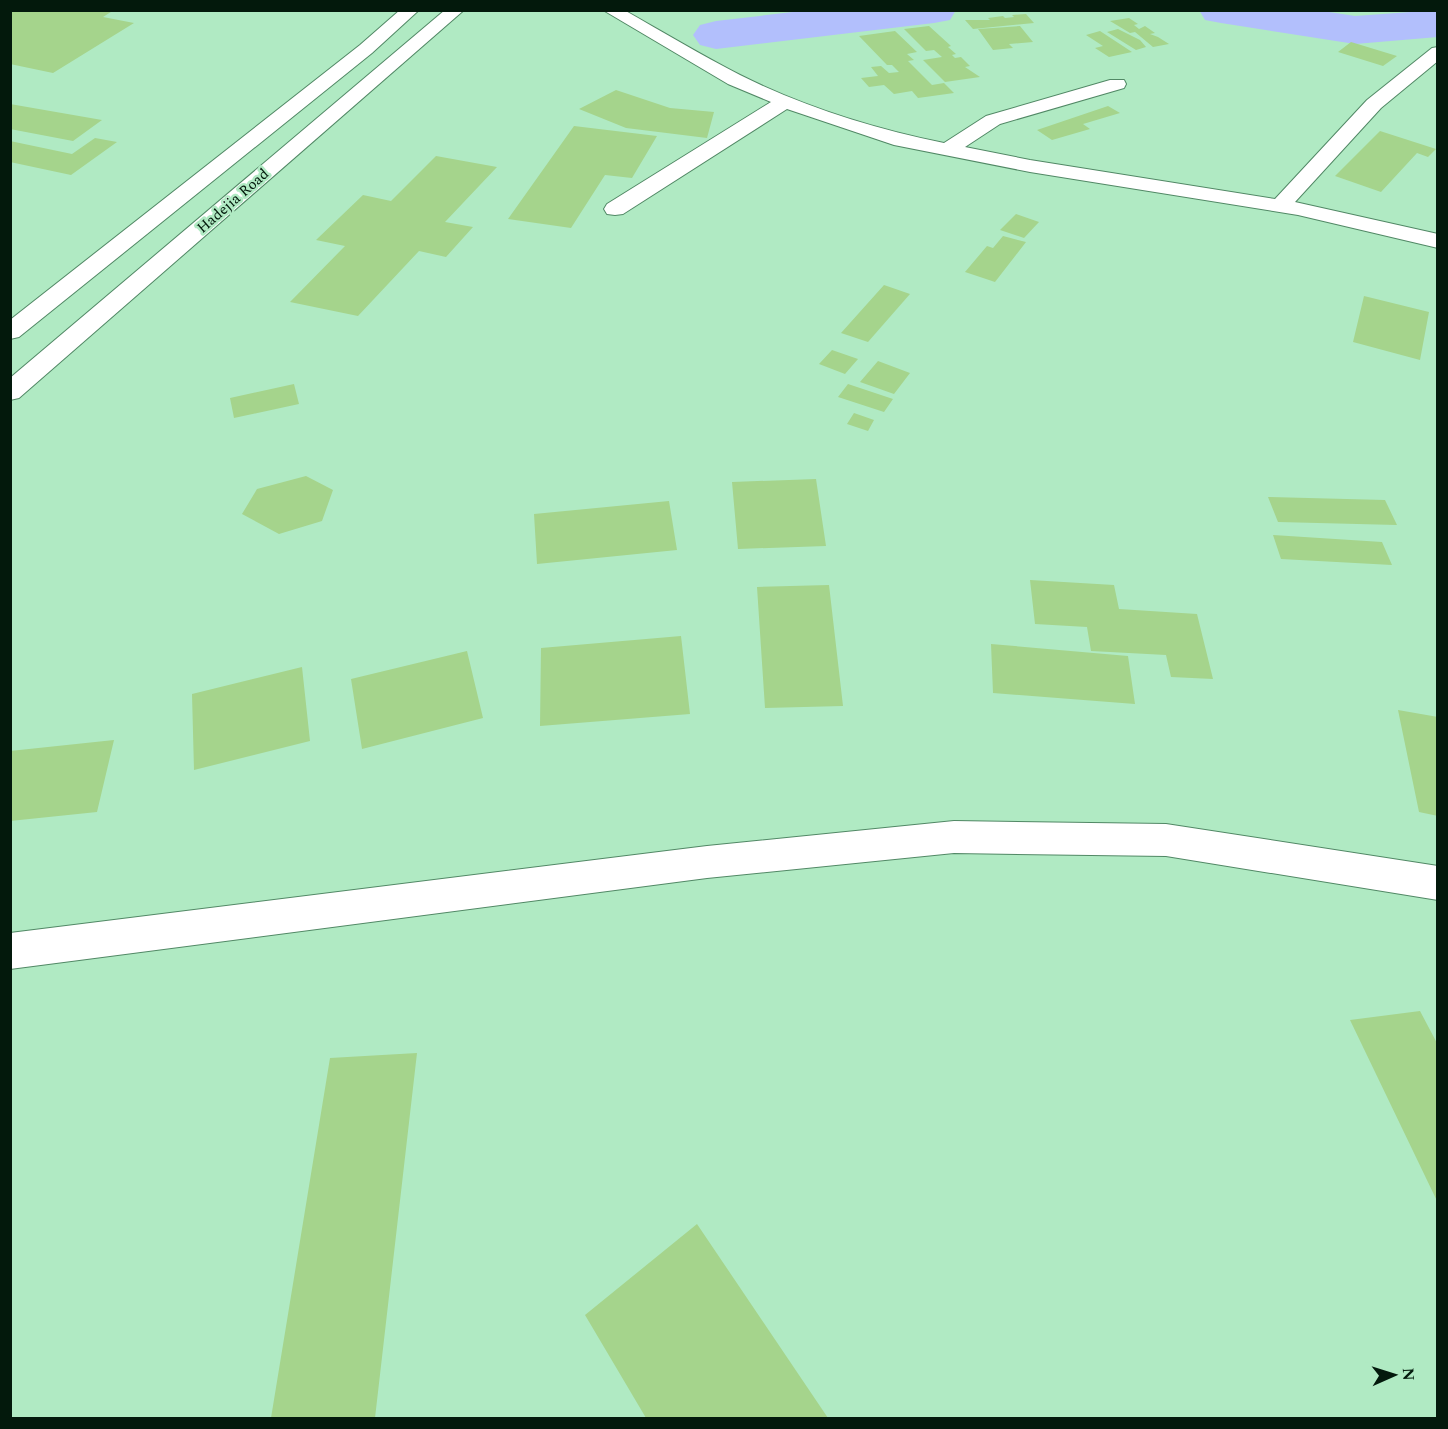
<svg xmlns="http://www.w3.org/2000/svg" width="1448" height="1429" viewBox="0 0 1448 1429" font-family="Spectral,serif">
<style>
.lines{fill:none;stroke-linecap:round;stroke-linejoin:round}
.river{fill:#b2bffc;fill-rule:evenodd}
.building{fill:#a5d48c}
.minor-casing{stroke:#518865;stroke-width:2}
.major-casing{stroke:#518865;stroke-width:2}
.minor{fill:#fff;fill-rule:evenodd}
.major{fill:#fff;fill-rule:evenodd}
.labels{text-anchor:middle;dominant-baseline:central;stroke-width:5;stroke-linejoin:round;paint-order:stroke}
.far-street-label{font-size:15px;fill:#03190c;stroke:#b0eac3}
</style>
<rect width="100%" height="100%" fill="#b0eac3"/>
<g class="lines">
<path class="river" d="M810 10H956L950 20 934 23 716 49 700 45 693 35 700 25 716 21Z
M1199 10H1316L1355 16 1438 10V37L1355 44 1221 23 1205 20Z"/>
</g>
<path class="building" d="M10 10H114L103 17 134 23 53 73 10 64Z
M1026 14 1034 23 973 29 965 20H990L988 18 1003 16 1005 18 1014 17 1012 15Z
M1129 18 1138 24 1134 25 1139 29 1145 26 1155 33 1150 34 1158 37 1169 44 1153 47 1135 32 1130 33 1110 21Z
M929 26 951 46 948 47 956 54 952 55 955 58 961 57 970 66 965 67 980 77 945 82 923 60 942 57 934 50 926 51 904 29Z
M1020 26 1033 42 1009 44 1013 48 993 50 978 29Z
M1118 29 1140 40 1146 47 1136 50 1107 32Z
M895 31 917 52 907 54 914 60 908 61 932 85 944 83 954 93 918 98 912 91 894 94 884 85 869 87 861 78 878 76 871 67 881 66 889 73 899 72 892 65H887L859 36Z
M1100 31 1132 52 1109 57 1095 48 1103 46 1086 35Z
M1351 42 1397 56 1383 66 1338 52Z
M616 90 670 108 714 112 707 138 626 128 579 109Z
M10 104 102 120 73 141 10 129Z
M1108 106 1120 113 1083 124 1090 129 1052 140 1037 130Z
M574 126 657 136 632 178 605 175 571 228 508 219Z
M1380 131 1436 149 1428 157 1417 153 1381 192 1335 176Z
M95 138 117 142 71 175 10 162V141L72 154Z
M436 156 497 167 445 222 473 227 446 257 419 251 358 316 290 302 345 246 316 240 363 195 391 201Z
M1016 214 1039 222 1024 238 1000 230Z
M1003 236 1026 242 995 282 965 272 987 246 993 248Z
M884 285 910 294 868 342 841 333Z
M1364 296 1429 312 1420 360 1353 342Z
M832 350 858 359 845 374 819 364Z
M878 361 910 373 894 394 860 382Z
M294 384 299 404 234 418 230 398Z
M848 384 893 399 884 412 838 397Z
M854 413 874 420 868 431 847 424Z
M306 476 333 490 322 521 279 534 242 514 257 489Z
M816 479 826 546 738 549 732 482Z
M1268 497 1385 500 1397 525 1278 522Z
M669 501 677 550 537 564 534 514Z
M1273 535 1382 542 1392 565 1281 559Z
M1030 580 1114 585 1119 609 1197 614 1213 679 1171 677 1166 655 1091 651 1087 627 1035 624Z
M829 585 843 706 765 708 757 587Z
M681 636 690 714 540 726 541 648Z
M991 644 1128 656 1135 704 993 693Z
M467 651 483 718 362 749 351 679Z
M302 667 310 741 194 770 192 694Z
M1398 710 1438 717V816L1419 812Z
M114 740 97 812 10 821V751Z
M1420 1011 1438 1045V1203L1350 1020Z
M417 1053 375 1418H271L330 1058Z
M697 1224 828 1418H646L585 1315Z"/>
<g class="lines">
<defs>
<path id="minor" d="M603 10H624C663 32 701 55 740 75 804 107 875 129 944 143L986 116 1110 80H1124L1126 84 1124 88 1000 124 965 147 1030 160 1275 199 1367 100 1432 48 1438 47V61L1381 108 1295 202 1438 234V248L1298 215 1030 172 894 145 787 109 623 214 615 215 607 214 604 209 607 204 771 102 728 84Z
M954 821 1166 824 1438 866V900L1166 856 954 853 707 878 10 969V933L707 846Z"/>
<path id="major" d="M400 10H419L372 53 19 337 10 339V320L360 45Z
M445 10H464L19 398 10 400V378Z"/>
</defs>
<use href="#minor" class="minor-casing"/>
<use href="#major" class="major-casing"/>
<use href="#minor" class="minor"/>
<use href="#major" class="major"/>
</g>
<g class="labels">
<g class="far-street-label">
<text transform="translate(233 201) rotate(-41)">Hadejia Road</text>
</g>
</g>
<rect width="1448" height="1429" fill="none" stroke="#03190c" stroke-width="24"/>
<g transform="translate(1394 1375) rotate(87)" stroke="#b0eac3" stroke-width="4.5" paint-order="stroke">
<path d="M0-4.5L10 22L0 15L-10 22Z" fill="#03190c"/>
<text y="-9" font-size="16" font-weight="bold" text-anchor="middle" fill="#03190c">N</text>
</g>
</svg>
